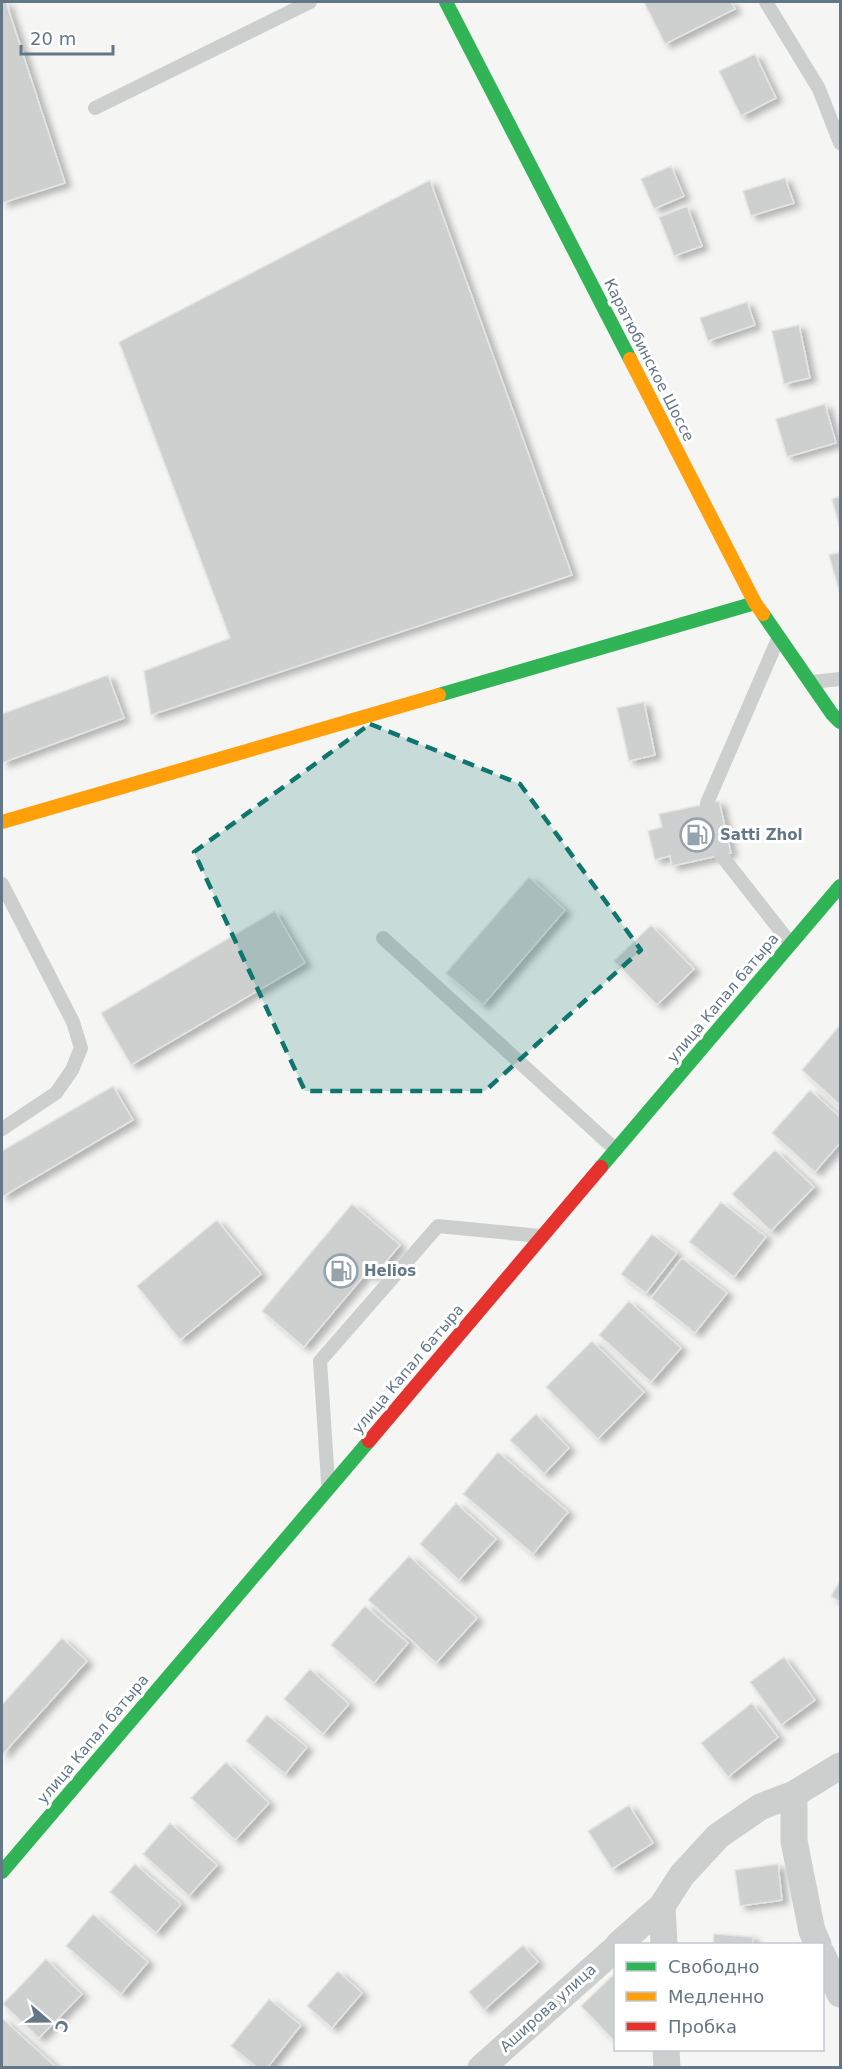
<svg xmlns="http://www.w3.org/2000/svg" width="842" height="2069" viewBox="0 0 842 2069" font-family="'DejaVu Sans',sans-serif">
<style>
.building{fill:#ced0d0;stroke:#e4e4e4;stroke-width:1.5;filter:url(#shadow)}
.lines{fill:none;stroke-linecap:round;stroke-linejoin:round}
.lane{stroke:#cdcfcf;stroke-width:14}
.street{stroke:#cdcfcf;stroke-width:27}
.fast{stroke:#30b455;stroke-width:14}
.slow{stroke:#ff9f0a;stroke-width:14}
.jam{stroke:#e5322d;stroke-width:14}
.marked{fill:#0f766e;fill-opacity:0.2;stroke:#0f766e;stroke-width:4.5;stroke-dasharray:12 8;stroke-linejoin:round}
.labels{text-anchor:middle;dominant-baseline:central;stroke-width:6;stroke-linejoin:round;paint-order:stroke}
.street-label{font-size:15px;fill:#637786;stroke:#fff}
.poi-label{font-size:15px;font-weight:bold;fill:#637786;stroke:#fff;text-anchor:start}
</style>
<defs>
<filter id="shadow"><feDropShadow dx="6" dy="4" stdDeviation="3" flood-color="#0004"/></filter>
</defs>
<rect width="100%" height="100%" fill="#f5f5f4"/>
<path class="building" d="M2 2H6L65 183 2 203Z
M644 2H731L735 9 665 44Z
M755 54 776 98 741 116 719 71Z
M671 166 684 196 654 209 641 179Z
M785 178 794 203 751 216 743 191Z
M430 180 572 575 151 715 144 671 230 638 119 342Z
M687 206 702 246 674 256 659 217Z
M747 302 755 325 708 341 700 318Z
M799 325 810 378 784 384 772 331Z
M825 404 836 443 787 457 776 419Z
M840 496V529L832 499Z
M840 552V594L829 555Z
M108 675 124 718 2 763V714Z
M644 702 655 755 629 761 617 708Z
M719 801 731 853 672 866 670 856 655 860 648 831 662 827 659 814Z
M529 877 565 910 483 1005 446 973Z
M275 911 305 963 131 1065 101 1013Z
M651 925 694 969 657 1005 614 961Z
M840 1025V1105L802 1070Z
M113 1086 133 1120 2 1197V1151Z
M810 1090 840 1117V1143L815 1172 772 1133Z
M775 1150 814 1187 771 1231 732 1194Z
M721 1202 766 1237 734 1277 689 1242Z
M352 1204 400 1245 373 1277 367 1272 304 1347 262 1311Z
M217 1220 261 1274 180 1340 137 1286Z
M652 1234 677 1253 646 1293 621 1274Z
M682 1258 727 1293 695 1333 651 1298Z
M629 1301 681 1348 651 1382 599 1335Z
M592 1341 644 1392 598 1439 546 1387Z
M536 1414 569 1448 544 1474 510 1440Z
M498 1452 568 1512 533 1554 463 1494Z
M456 1503 496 1539 459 1580 420 1544Z
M409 1556 477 1618 436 1663 368 1600Z
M840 1581V1602L831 1596Z
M365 1606 408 1643 374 1683 331 1645Z
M62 1638 87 1661 2 1755V1705Z
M784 1657 815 1700 781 1725 750 1682Z
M310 1669 349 1704 323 1734 284 1699Z
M752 1703 778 1737 728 1777 701 1743Z
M267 1715 307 1747 285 1774 246 1741Z
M226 1762 269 1803 235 1840 191 1798Z
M629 1805 653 1843 612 1869 588 1831Z
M170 1823 217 1865 189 1896 143 1854Z
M135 1864 181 1904 156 1933 110 1892Z
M778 1864 782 1900 740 1906 735 1870Z
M93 1914 148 1962 121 1994 66 1946Z
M714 1934 753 1937V1944H713Z
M523 1945 538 1962 484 2010 469 1992Z
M46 1959 82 1994 39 2038 3 2004Z
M338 1971 362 1993 332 2028 307 2006Z
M613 1975 616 1978V2043L581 2006Z
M269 1999 301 2025 267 2068H258L231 2046Z
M2 2018 57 2068H2Z"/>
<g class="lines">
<path class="lane" d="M766 2 819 89 840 143
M95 108 310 2
M812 682 840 679
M707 803 778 639
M721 855 791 944
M2 884 73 1022 81 1048 72 1070 56 1093 2 1129
M383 938 616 1150
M328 1482 320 1361 438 1226 540 1236"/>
<path class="street" d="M619 1944 662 1906
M664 1944 662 1906 682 1875 718 1836 760 1807 794 1794
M818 1944 812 1931 794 1841V1794L840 1766
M822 1954 840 1994
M666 2050 667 2068
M481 2068 616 1948"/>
<path class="fast" d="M446 2 630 359
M763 614 832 714 840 722
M439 695 755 603
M601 1167 840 886
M2 1872 369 1441"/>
<path class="slow" d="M630 359 755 603 763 614
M2 822 439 695"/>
<path class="jam" d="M369 1441 601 1167"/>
</g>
<path class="marked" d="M370 724 520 784 641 950 485 1091H305L194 852Z"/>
<defs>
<symbol id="fuel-ring" viewBox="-11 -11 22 22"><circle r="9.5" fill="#fff" stroke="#96a3ac" stroke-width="1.5"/><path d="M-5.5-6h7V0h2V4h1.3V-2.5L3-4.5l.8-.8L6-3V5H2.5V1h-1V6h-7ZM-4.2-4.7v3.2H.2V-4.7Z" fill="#96a3ac"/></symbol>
</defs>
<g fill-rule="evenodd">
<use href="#fuel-ring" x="678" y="816" width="38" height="38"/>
<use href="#fuel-ring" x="322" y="1252" width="38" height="38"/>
</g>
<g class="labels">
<g class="street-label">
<text transform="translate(649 360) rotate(63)">Каратюбинское Шоссе</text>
<text transform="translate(723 998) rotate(-50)">улица Капал батыра</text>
<text transform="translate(408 1369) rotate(-50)">улица Капал батыра</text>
<text transform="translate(93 1739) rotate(-50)">улица Капал батыра</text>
<text transform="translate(548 2008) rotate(-42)">Аширова улица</text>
</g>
<g class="poi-label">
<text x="720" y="835">Satti Zhol</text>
<text x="364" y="1271">Helios</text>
</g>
</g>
<rect width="842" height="2069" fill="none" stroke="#637786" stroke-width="6"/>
<rect x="614" y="1943" width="210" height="108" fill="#ffffff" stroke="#c1c9cf" stroke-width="1.5"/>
<rect x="626" y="1962" width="30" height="9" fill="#30b455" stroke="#c1c9cf" stroke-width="1.5"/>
<text x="668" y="1973" font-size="18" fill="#637786">Свободно</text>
<rect x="626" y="1992" width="30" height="9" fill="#ff9f0a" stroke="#c1c9cf" stroke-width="1.5"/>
<text x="668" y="2003" font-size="18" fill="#637786">Медленно</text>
<rect x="626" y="2022" width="30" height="9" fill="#e5322d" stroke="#c1c9cf" stroke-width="1.5"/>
<text x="668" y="2033" font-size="18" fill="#637786">Пробка</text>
<g transform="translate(48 2021) rotate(110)" stroke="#ffffff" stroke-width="4.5" paint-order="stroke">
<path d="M0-4.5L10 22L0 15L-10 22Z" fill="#637786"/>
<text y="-9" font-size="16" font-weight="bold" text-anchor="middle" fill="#637786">С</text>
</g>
<path d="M21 45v9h92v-9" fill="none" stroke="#637786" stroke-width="3"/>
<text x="30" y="45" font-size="18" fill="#637786" stroke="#ffffff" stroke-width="4.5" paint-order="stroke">20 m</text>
</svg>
